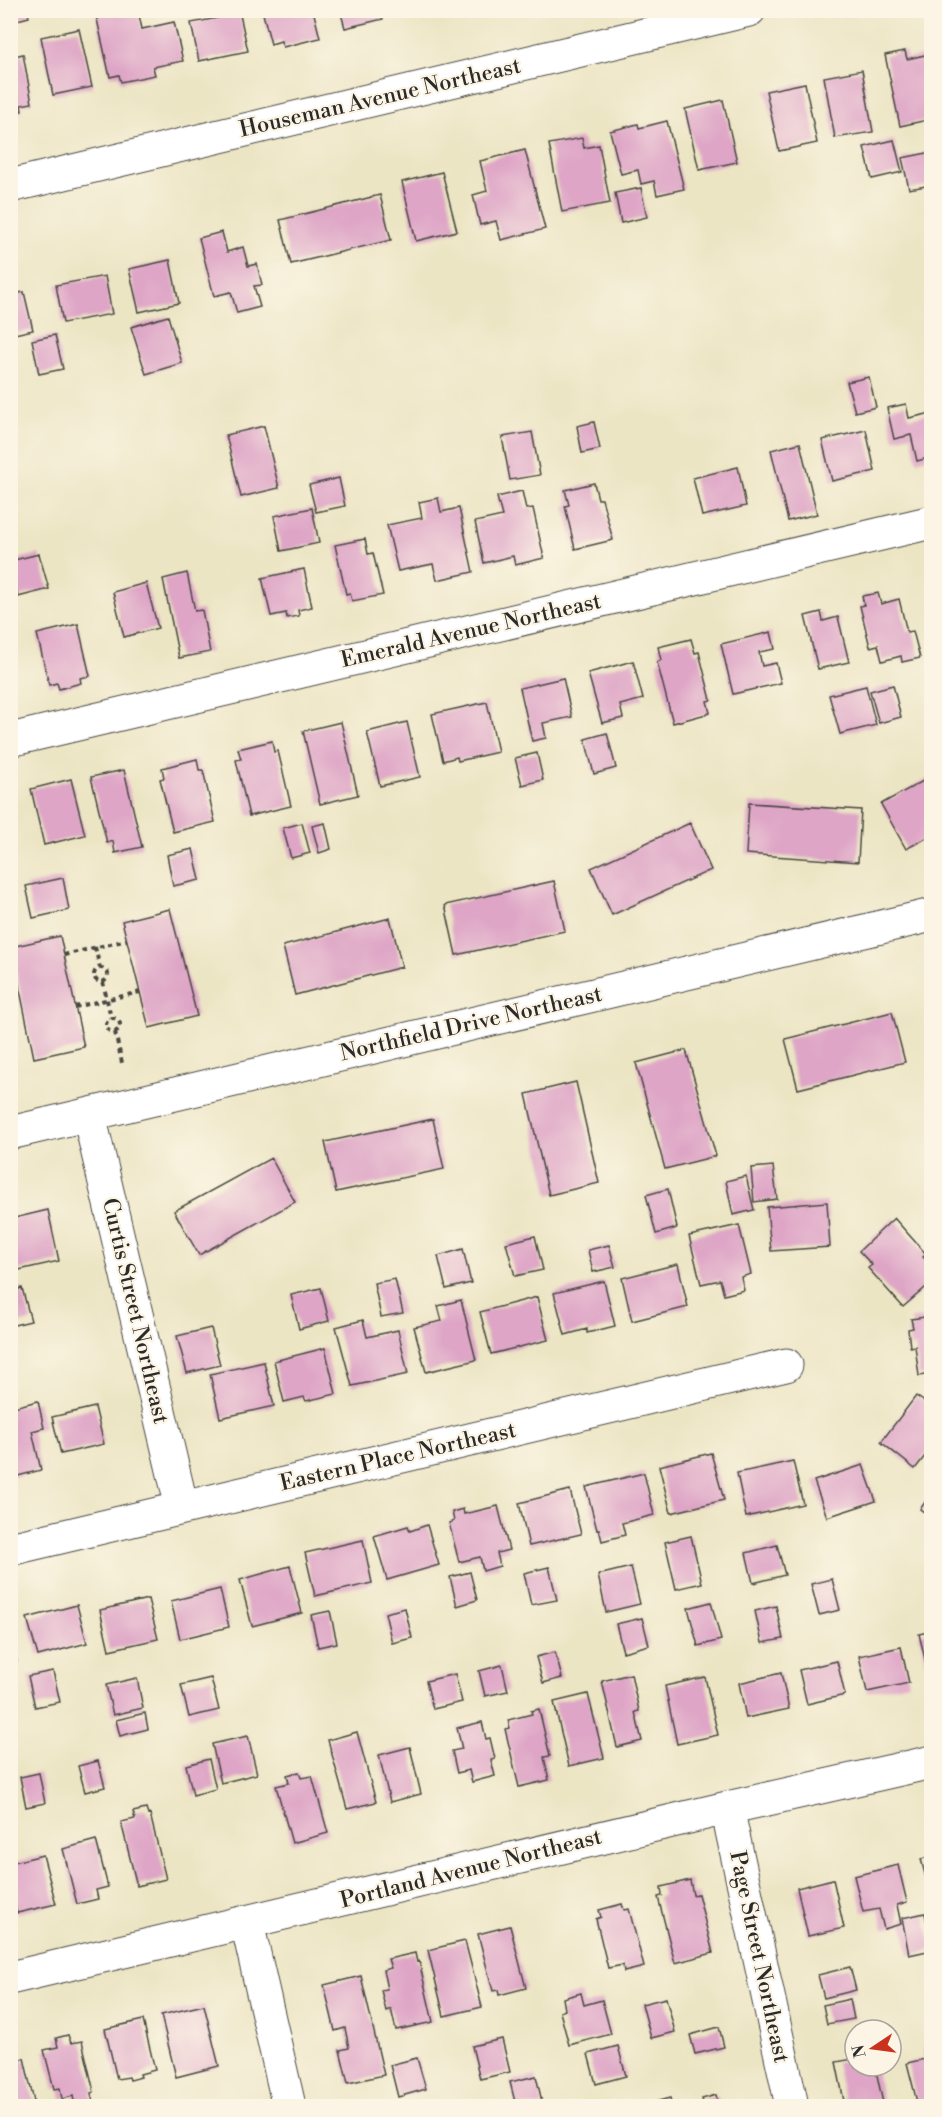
<svg xmlns="http://www.w3.org/2000/svg" width="942" height="2117" viewBox="0 0 942 2117" font-family="'Libre Bodoni',serif">
<style>
.building{fill:#dea5c6}
.lines{fill:none;stroke-linecap:round;stroke-linejoin:round}
.minor-casing{stroke:#484742;stroke-width:35}
.path{stroke:#484742;stroke-width:4;stroke-dasharray:4.5 4.5;stroke-linecap:butt}
.minor{stroke:#fff;stroke-width:33}
.labels{text-anchor:middle;dominant-baseline:central;stroke-width:4.5;stroke-linejoin:round;paint-order:stroke}
.street-label{font-size:22px;fill:#2b2b2b;stroke:#fcf5e5}
</style>
<rect width="100%" height="100%" fill="#fcf5e5"/>
<filter id="ink" filterUnits="userSpaceOnUse"><feTurbulence type="fractalNoise" baseFrequency=".0167" numOctaves="2"/><feDisplacementMap in="SourceGraphic" scale="12" xChannelSelector="R" yChannelSelector="G"/><feConvolveMatrix kernelMatrix="1 2 1 2 8 2 1 2 1" color-interpolation-filters="sRGB"/></filter>
<filter id="wash" filterUnits="userSpaceOnUse"><feTurbulence type="fractalNoise" baseFrequency=".008" numOctaves="4" result="noise"/><feDisplacementMap in="SourceGraphic" scale="24" xChannelSelector="R" yChannelSelector="G"/><feGaussianBlur stdDeviation="1.35" result="paint"/><feColorMatrix in="noise" values="0 0 0 0 0 0 0 0 0 0 0 0 0 0 0 0 0 1.4 0 .05"/><feComposite in="paint" operator="in"/></filter>
<g filter="url(#wash)">
<rect width="100%" height="100%" fill="#ece5c4"/>
<g id="blocks">
<path class="building" d="M10 10H27L29 17 10 22Z
M115 10H138L142 29 174 22 183 61 153 67 155 75 121 82 119 75 110 77 96 15Z
M216 10H239L248 51 199 61 191 23 218 18Z
M262 10H313L320 38 283 47 281 41 271 44Z
M340 10H381L383 19 345 28Z
M79 29 92 87 53 95 41 37Z
M905 51 907 59 925 55 932 85V119L900 126 885 55Z
M23 54 32 103 21 105 22 111 10 114V57Z
M862 70 873 132 835 138 824 77Z
M805 83 817 143 779 151 766 91Z
M723 100 737 162 699 170 685 109Z
M667 121 684 189 657 195 654 181 641 184 638 170 621 174 610 131 638 124 639 128Z
M582 138 584 148 599 145 610 203 562 212 549 144Z
M894 140 902 172 872 179 864 147Z
M525 150 545 229 501 240 496 221 480 225 473 195 487 191 480 161Z
M932 152V185L909 189 902 158Z
M442 172 457 231 416 241 402 182Z
M641 188 647 217 621 223 615 193Z
M380 195 391 240 291 264 280 220Z
M222 232 227 252 243 247 248 266 257 264 262 285 254 286 260 307 237 313 231 292 214 296 199 238Z
M170 260 179 303 139 312 129 269Z
M105 276 112 314 63 323 56 285Z
M24 292 33 330 10 335V295Z
M168 316 182 363 146 374 131 327Z
M55 335 63 369 39 374 32 340Z
M869 377 876 407 855 412 847 382Z
M906 404 909 418 932 413V457L917 461 911 435 894 439 887 408Z
M594 422 600 449 582 453 577 426Z
M264 426 279 488 241 497 226 435Z
M866 430 875 471 832 481 822 440Z
M532 432 540 475 510 480 502 437Z
M800 443 817 514 788 521 771 450Z
M738 467 746 506 702 516 693 478Z
M339 478 345 506 316 512 309 485Z
M594 483 598 499H602L613 540 575 549 565 506 569 505 565 490Z
M522 491 526 509 533 508 544 558 515 565 513 556 484 563 475 522 502 516 497 497Z
M438 498 441 512 459 508 473 572 437 580 433 564 398 571 387 525 422 518 419 502Z
M312 508 319 543 281 551 274 516Z
M365 539 368 554 373 553 383 595 352 601 350 593 346 594 335 545Z
M39 554 49 589 18 597 10 561Z
M304 569 312 607 298 610 299 616 287 618 286 613 271 616 262 578Z
M187 573 195 611 202 610 210 652 179 658 163 579Z
M146 583 158 628 124 637 113 592Z
M878 593 881 604 899 599 907 632 913 631 920 658 902 662 901 656 882 661 878 645 870 647 860 606 864 605 862 596Z
M821 612 823 621 838 617 849 662 818 669 805 616Z
M78 624 90 676 80 678 81 683 59 689 57 683 49 685 37 634Z
M771 632 775 649 759 652 762 666 776 663 781 683 733 694 721 644Z
M691 639 695 653 699 652 711 700 707 701 710 713 673 723 657 662 661 660 658 647Z
M633 661 643 699 620 705 623 718 602 723 588 673Z
M563 678 572 717 543 723 546 738 532 741 520 688Z
M893 685 901 717 879 723 870 691Z
M866 686 876 725 840 734 829 695Z
M487 702 498 752 458 761 457 757 443 761 432 714Z
M341 722 358 795 320 804 303 731Z
M407 722 420 777 380 786 367 732Z
M607 733 616 768 594 774 585 739Z
M272 741 274 752 278 751 291 806 249 816 236 760 241 759 238 749Z
M537 753 543 780 522 785 515 758Z
M197 759 199 770H203L215 822 173 832 160 779 164 778 162 768Z
M124 770 142 847 115 853 113 841 107 843 91 777Z
M932 776V835L906 849 881 804Z
M71 779 85 835 44 845 31 789Z
M749 803 861 810 858 862 746 854Z
M302 823 310 853 291 858 283 828Z
M325 823 331 849 319 853 312 826Z
M690 823 711 870 612 915 591 868Z
M193 849 200 880 173 886 167 855Z
M63 878 69 910 33 918 26 886Z
M554 881 565 931 456 955 445 905Z
M170 909 197 1016 149 1028 122 921Z
M390 918 402 967 295 995 283 946Z
M60 936 84 1047 34 1058 11 947Z
M892 1012 905 1062 798 1089 785 1039Z
M686 1050 716 1156 665 1169 636 1063Z
M576 1082 599 1183 549 1195 526 1094Z
M433 1119 444 1169 336 1192 325 1142Z
M271 1158 295 1202 199 1255 174 1211Z
M773 1166 777 1199 754 1202 751 1168Z
M746 1176 754 1210 733 1215 726 1181Z
M668 1189 677 1228 656 1234 646 1195Z
M827 1202 830 1247 771 1251 767 1207Z
M48 1210 59 1261 10 1272V1219Z
M894 1218 926 1254 923 1257 932 1266V1282L903 1307 868 1268 872 1265 859 1251Z
M739 1225 751 1274 741 1277 744 1290 724 1295 720 1280 701 1284 689 1236Z
M535 1236 543 1270 515 1276 506 1243Z
M609 1245 615 1267 593 1272 588 1250Z
M463 1249 471 1283 446 1289 438 1256Z
M678 1264 688 1307 632 1321 622 1278Z
M395 1279 403 1313 381 1317 374 1283Z
M604 1281 615 1326 587 1333V1329L565 1335 554 1293Z
M22 1288 31 1321 10 1326V1291Z
M321 1288 329 1321 299 1329 291 1295Z
M537 1297 548 1340 491 1354 480 1312Z
M461 1300 476 1360 426 1372 414 1327 442 1321 438 1306Z
M932 1316V1374L919 1376 915 1346 910 1347 908 1329 913 1328 911 1319Z
M363 1320 367 1337 398 1330 408 1374 352 1386 336 1327Z
M211 1328 220 1365 187 1373 177 1336Z
M325 1348 336 1394 306 1401 304 1397 284 1402 274 1361Z
M264 1362 274 1406 220 1418 210 1374Z
M916 1396 932 1407V1447L915 1469 881 1442Z
M38 1401 44 1428 32 1431 41 1470 10 1478V1408Z
M95 1407 104 1444 61 1454 52 1417Z
M711 1453 724 1500 671 1513 659 1466Z
M793 1461 803 1504 746 1517 737 1473Z
M863 1465 876 1501 827 1517 814 1481Z
M644 1473 654 1515 622 1523 625 1535 602 1541 599 1529 597 1530 586 1487Z
M570 1490 581 1534 529 1546 519 1503Z
M932 1493V1518L920 1509Z
M498 1506 509 1550 497 1553 500 1566 483 1571 480 1557 459 1562 449 1523 454 1521 452 1512 463 1509 464 1514Z
M427 1525 439 1565 387 1580 374 1536 408 1526 410 1531Z
M691 1536 702 1583 676 1589 665 1542Z
M363 1540 372 1583 315 1596 305 1553Z
M777 1545 785 1575 753 1583 746 1553Z
M290 1566 302 1613 252 1626 240 1580Z
M549 1567 557 1600 531 1605 524 1573Z
M631 1567 640 1604 606 1612 598 1575Z
M470 1572 477 1600 457 1606 450 1577Z
M832 1579 840 1610 819 1615 811 1584Z
M220 1589 229 1627 180 1639 171 1601Z
M148 1599 158 1639 109 1650 100 1610Z
M711 1602 721 1640 698 1646 688 1608Z
M77 1605 87 1643 38 1656 27 1618Z
M776 1606 783 1639 762 1643 755 1611Z
M405 1608 412 1638 392 1643 385 1613Z
M330 1611 337 1643 318 1647 311 1615Z
M642 1618 649 1645 623 1652 616 1624Z
M932 1631V1684H931L919 1634Z
M10 1639 17 1661 10 1663Z
M901 1647 909 1683 867 1692 859 1656Z
M555 1652 562 1678 543 1683 536 1657Z
M837 1661 845 1695 807 1704 799 1670Z
M502 1665 508 1691 485 1696 479 1671Z
M53 1671 60 1702 35 1707 28 1676Z
M781 1673 789 1709 746 1718 739 1683Z
M455 1674 462 1702 433 1709 426 1681Z
M631 1674 639 1711 635 1712 642 1741 617 1747 602 1681Z
M705 1677 718 1735 677 1744 665 1686Z
M137 1678 143 1708 113 1715 106 1685Z
M211 1678 219 1710 189 1717 181 1685Z
M588 1694 604 1758 569 1766 554 1702Z
M539 1709 550 1756 544 1757 549 1780 519 1787 505 1729 510 1728 508 1720 532 1714 531 1711Z
M145 1713 148 1729 120 1736 116 1720Z
M482 1722 486 1739 490 1738 495 1759 491 1760 495 1776 472 1782 469 1770 457 1773 452 1751 462 1749 457 1728Z
M357 1732 376 1802 347 1809 328 1740Z
M248 1736 257 1774 221 1783 212 1744Z
M410 1747 421 1794 390 1802 379 1755Z
M209 1759 216 1789 193 1795 186 1765Z
M98 1761 105 1787 85 1792 78 1766Z
M299 1772 301 1778 312 1776 328 1833 292 1843 276 1786 289 1783 287 1775Z
M39 1773 45 1803 26 1807 20 1777Z
M146 1809 148 1815 150 1814 166 1879 137 1886 121 1822 135 1819 133 1812Z
M96 1840 108 1887 96 1890 98 1899 77 1904 63 1849Z
M43 1855 56 1904 17 1913 10 1888V1863Z
M932 1856V1897H931L921 1859Z
M898 1865 907 1902 897 1905 901 1924 884 1929 879 1909 863 1912 854 1876Z
M833 1879 844 1928 808 1936 797 1888Z
M690 1880 693 1895 698 1894 713 1953 675 1963 658 1897 662 1896 661 1887Z
M622 1904 624 1910 629 1909 644 1967 624 1972 623 1965 608 1968 596 1919 601 1917 599 1910Z
M925 1913 932 1950 909 1955 902 1918Z
M510 1926 526 1988 499 1995 498 1990 493 1991 478 1934Z
M465 1941 482 2007 444 2016 428 1950Z
M415 1953 417 1962 419 1961 433 2022 396 2030 391 2009 386 2011 381 1990 387 1989 383 1970 391 1968 388 1959Z
M850 1967 856 1990 824 1998 818 1975Z
M361 1976 384 2075 348 2083 340 2050 349 2048 345 2028 335 2031 324 1985Z
M581 1993 584 2005 602 2000 611 2034 569 2045 560 2012 565 2010 563 1998Z
M666 1998 675 2032 651 2038 642 2004Z
M850 1999 854 2019 827 2024 823 2005Z
M204 2005 219 2066 176 2077 161 2015Z
M143 2020 155 2070 140 2074 141 2077 130 2080 129 2077 117 2079 105 2029Z
M719 2027 724 2047 695 2054 690 2035Z
M68 2035 71 2043 82 2041 94 2092 91 2093 94 2106H75L73 2096 62 2099 60 2088 54 2089 44 2050 58 2047 56 2038Z
M502 2039 510 2072 480 2079 472 2046Z
M16 2045 19 2060 24 2058 35 2106H10V2046Z
M618 2046 626 2076 596 2084 588 2054Z
M932 2047V2104L918 2106 907 2063 925 2059 923 2049Z
M417 2058 426 2089 398 2097 390 2065Z
M853 2059 855 2067 875 2066 883 2103 865 2106H845L836 2062Z
M536 2076 543 2106H516L510 2082Z
M716 2095 719 2106H704L702 2099Z
M670 2098 672 2106H648L647 2104Z"/>
</g>
</g>
<g filter="url(#ink)">
<use href="#blocks" fill-opacity="0" stroke="#484742" stroke-width="1.5"/>
<g class="lines">
<defs>
<path id="minor" d="M10 186 749 10
M10 740 932 522
M89 1115 182 1508
M10 1133 932 915
M10 1549 786 1365
M727 1808 792 2106
M247 1923 289 2106
M10 1978 727 1808 932 1762"/>
</defs>
<use href="#minor" class="minor-casing"/>
<path class="path" d="M95 947 100 968
M64 955 127 940
M94 975a7 7 0 1 1 14 0a7 7 0 1 1-14 0Z
M103 982 111 1018
M75 1007 140 992
M106 1025a7 7 0 1 1 14 0a7 7 0 1 1-14 0Z
M115 1032 123 1067"/>
<use href="#minor" class="minor"/>
</g>
</g>
<g class="labels">
<g class="street-label">
<text transform="translate(380 98) rotate(-13)">Houseman Avenue Northeast</text>
<text transform="translate(471 631) rotate(-13)">Emerald Avenue Northeast</text>
<text transform="translate(471 1024) rotate(-13)">Northfield Drive Northeast</text>
<text transform="translate(135 1311) rotate(77)">Curtis Street Northeast</text>
<text transform="translate(398 1457) rotate(-13)">Eastern Place Northeast</text>
<text transform="translate(471 1869) rotate(-14)">Portland Avenue Northeast</text>
<text transform="translate(759 1957) rotate(78)">Page Street Northeast</text>
</g>
</g>
<rect width="942" height="2117" fill="none" stroke="#fcf5e5" stroke-width="36"/>
<g transform="translate(873 2048) rotate(257)"><circle r="28" fill="#fcf5e5" stroke="#a8a49b" stroke-width="1.5"/>
<path d="M0-4.5L10 22L0 15L-10 22Z" fill="#c8321e"/>
<text y="-9" font-size="16" font-weight="bold" text-anchor="middle" fill="#2b2b2b">N</text>
</g>
</svg>
